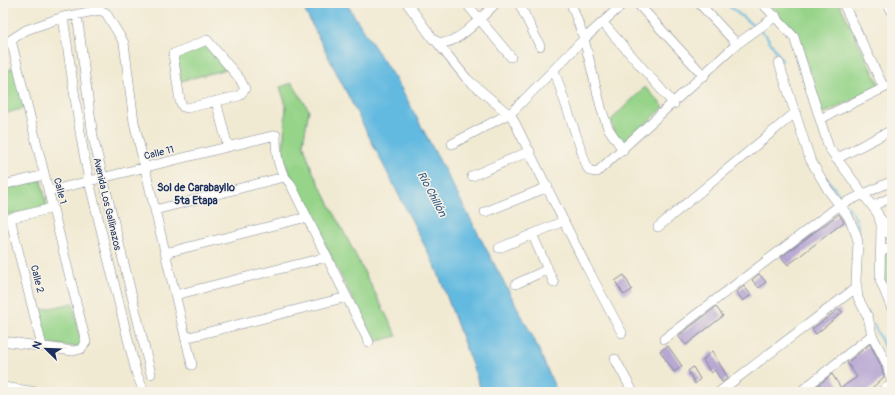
<svg xmlns="http://www.w3.org/2000/svg" width="895" height="395" viewBox="0 0 895 395" font-family="Pangolin,sans-serif">
<style>
.green{fill:#96d489;stroke:#588274}
.water{fill:#64bae0;stroke:#40749f}
.lines{fill:none;stroke-linecap:round;stroke-linejoin:round}
.stream{stroke:#64bae0;stroke-width:2}
.building{fill:#b5a4d2}
.minor-casing{stroke:#868c98;stroke-width:10}
.minor{stroke:#fff;stroke-width:9}
.labels{text-anchor:middle;dominant-baseline:central;stroke-width:3;stroke-linejoin:round;paint-order:stroke}
.street-label{font-size:10px;fill:#1b2f5e;stroke:#f7f3e8}
.neighbourhood-label{font-size:11px;font-weight:bold;fill:#1b2f5e;stroke:#f7f3e8}
.water-label{font-size:11px;font-style:italic;fill:#315985;stroke:#f7f3e8}
</style>
<rect width="100%" height="100%" fill="#f7f3e8"/>
<filter id="ink" filterUnits="userSpaceOnUse"><feTurbulence type="fractalNoise" baseFrequency=".025" numOctaves="2"/><feDisplacementMap in="SourceGraphic" scale="8" xChannelSelector="R" yChannelSelector="G"/><feConvolveMatrix kernelMatrix="1 2 1 2 8 2 1 2 1" color-interpolation-filters="sRGB"/></filter>
<filter id="wash" filterUnits="userSpaceOnUse"><feTurbulence type="fractalNoise" baseFrequency=".012" numOctaves="4" result="noise"/><feDisplacementMap in="SourceGraphic" scale="16" xChannelSelector="R" yChannelSelector="G"/><feGaussianBlur stdDeviation="0.9" result="paint"/><feColorMatrix in="noise" values="0 0 0 0 0 0 0 0 0 0 0 0 0 0 0 0 0 1.4 0 .05"/><feComposite in="paint" operator="in"/></filter>
<g filter="url(#wash)">
<rect width="100%" height="100%" fill="#f1ead3"/>
<path class="green" d="M768 3H839L880 86 823 114 799 39Z
M205 44 227 69 181 81 177 56Z
M15 66 25 108 3 114V74Z
M292 83 309 110 303 143 312 170 397 336 374 342 287 168 283 153 286 105 280 87Z
M645 87 664 107 625 144 615 133 611 120Z
M41 180 47 206 3 216V189Z
M892 248V287L888 289 884 278V252Z
M73 303 81 343 78 347 45 343 37 311Z"/>
<path class="water" d="M301 3H346L401 88 534 339 557 392H482L437 270Z"/>
<g class="lines">
<path class="stream" d="M725 3 755 27
M760 31 766 35 782 61
M824 175 843 200
M847 205 856 219 859 231
M874 325 892 363"/>
</g>
<g id="blocks">
<path class="building" d="M839 214 844 222 788 265 781 257Z
M759 274 766 282 759 288 752 280Z
M624 275 632 290 624 295 615 281Z
M744 286 751 295 743 301 736 292Z
M716 307 723 316 686 345 678 336Z
M839 309 843 312 816 334 812 329Z
M870 344 881 366 884 377 873 387 866 392H810L832 374 841 388 857 377 847 363Z
M668 346 682 366 674 372 660 351Z
M712 351 728 378 722 382 715 370 711 373 703 360Z
M693 367 700 379 695 384 688 371Z"/>
</g>
</g>
<g filter="url(#ink)">
<use href="#blocks" fill-opacity="0" stroke="#868c98" stroke-width="1"/>
<g class="lines">
<defs>
<path id="minor" d="M407 3 433 39C450 55 483 15 496 3
M466 3 511 57
M519 3 540 46
M571 3 584 39 602 111 608 128 623 150
M637 3 704 76
M699 3 737 44
M762 3 794 37 829 148 878 214 881 225 880 280 892 309
M843 3 884 88
M888 3 892 12
M77 14 93 137 151 374
M63 17 81 138 89 181 136 372 144 392
M603 23 674 104
M207 40 240 79 245 89 239 96 187 108 183 107 180 101 173 54Z
M436 41 467 79 512 117 585 264 622 333
M3 45 26 30 63 17 100 10 106 13 124 43 134 122 192 365
M779 63 810 159 828 190 848 216 856 234 858 242 856 281 858 298 868 317 872 335 887 364 892 384
M554 70 587 167 590 171 597 172 737 44 776 16
M216 101 228 147
M820 119 892 84
M452 144 512 112 584 39 624 3
M836 159 892 130
M472 176 530 151
M3 185 44 175
M49 191 276 135C276 152 277 171 290 183L369 342
M873 206 892 197
M155 210 284 177
M485 212 548 187
M10 218 42 346
M3 220 53 208
M882 220 892 239
M658 227 796 112
M532 234 554 283
M499 248 564 221
M881 252 892 246
M165 253 307 217
M516 284 548 269
M175 295 327 257
M185 338 347 297
M664 339 840 205 892 181
M3 341 73 351 81 349 86 342 11 40
M615 359 633 392
M3 387 36 392
M719 392 857 287
M800 392 872 335
M881 392 892 384"/>
</defs>
<use href="#minor" class="minor-casing"/>
<use href="#minor" class="minor"/>
</g>
</g>
<g class="labels">
<g class="street-label">
<text transform="translate(159 153) rotate(-14)">Calle 11</text>
<text transform="translate(60 191) rotate(76)">Calle 1</text>
<text transform="translate(107 204) rotate(77)">Avenida Los Gallinazos</text>
<text transform="translate(37 279) rotate(76)">Calle 2</text>
</g>
<g class="neighbourhood-label">
<text x="196" y="187">Sol de Carabayllo<tspan x="196" dy="13">5ta Etapa</tspan></text>
</g>
<g class="water-label">
<text transform="translate(432 194) rotate(62)">Río Chillón</text>
</g>
</g>
<rect width="895" height="395" fill="none" stroke="#f7f3e8" stroke-width="16"/>
<g transform="translate(46 349) rotate(293)" stroke="#f7f3e8" stroke-width="3" paint-order="stroke">
<path d="M0-3L7 15L0 10L-7 15Z" fill="#1b2f5e"/>
<text y="-6" font-size="11" font-weight="bold" text-anchor="middle" fill="#1b2f5e">N</text>
</g>
</svg>
